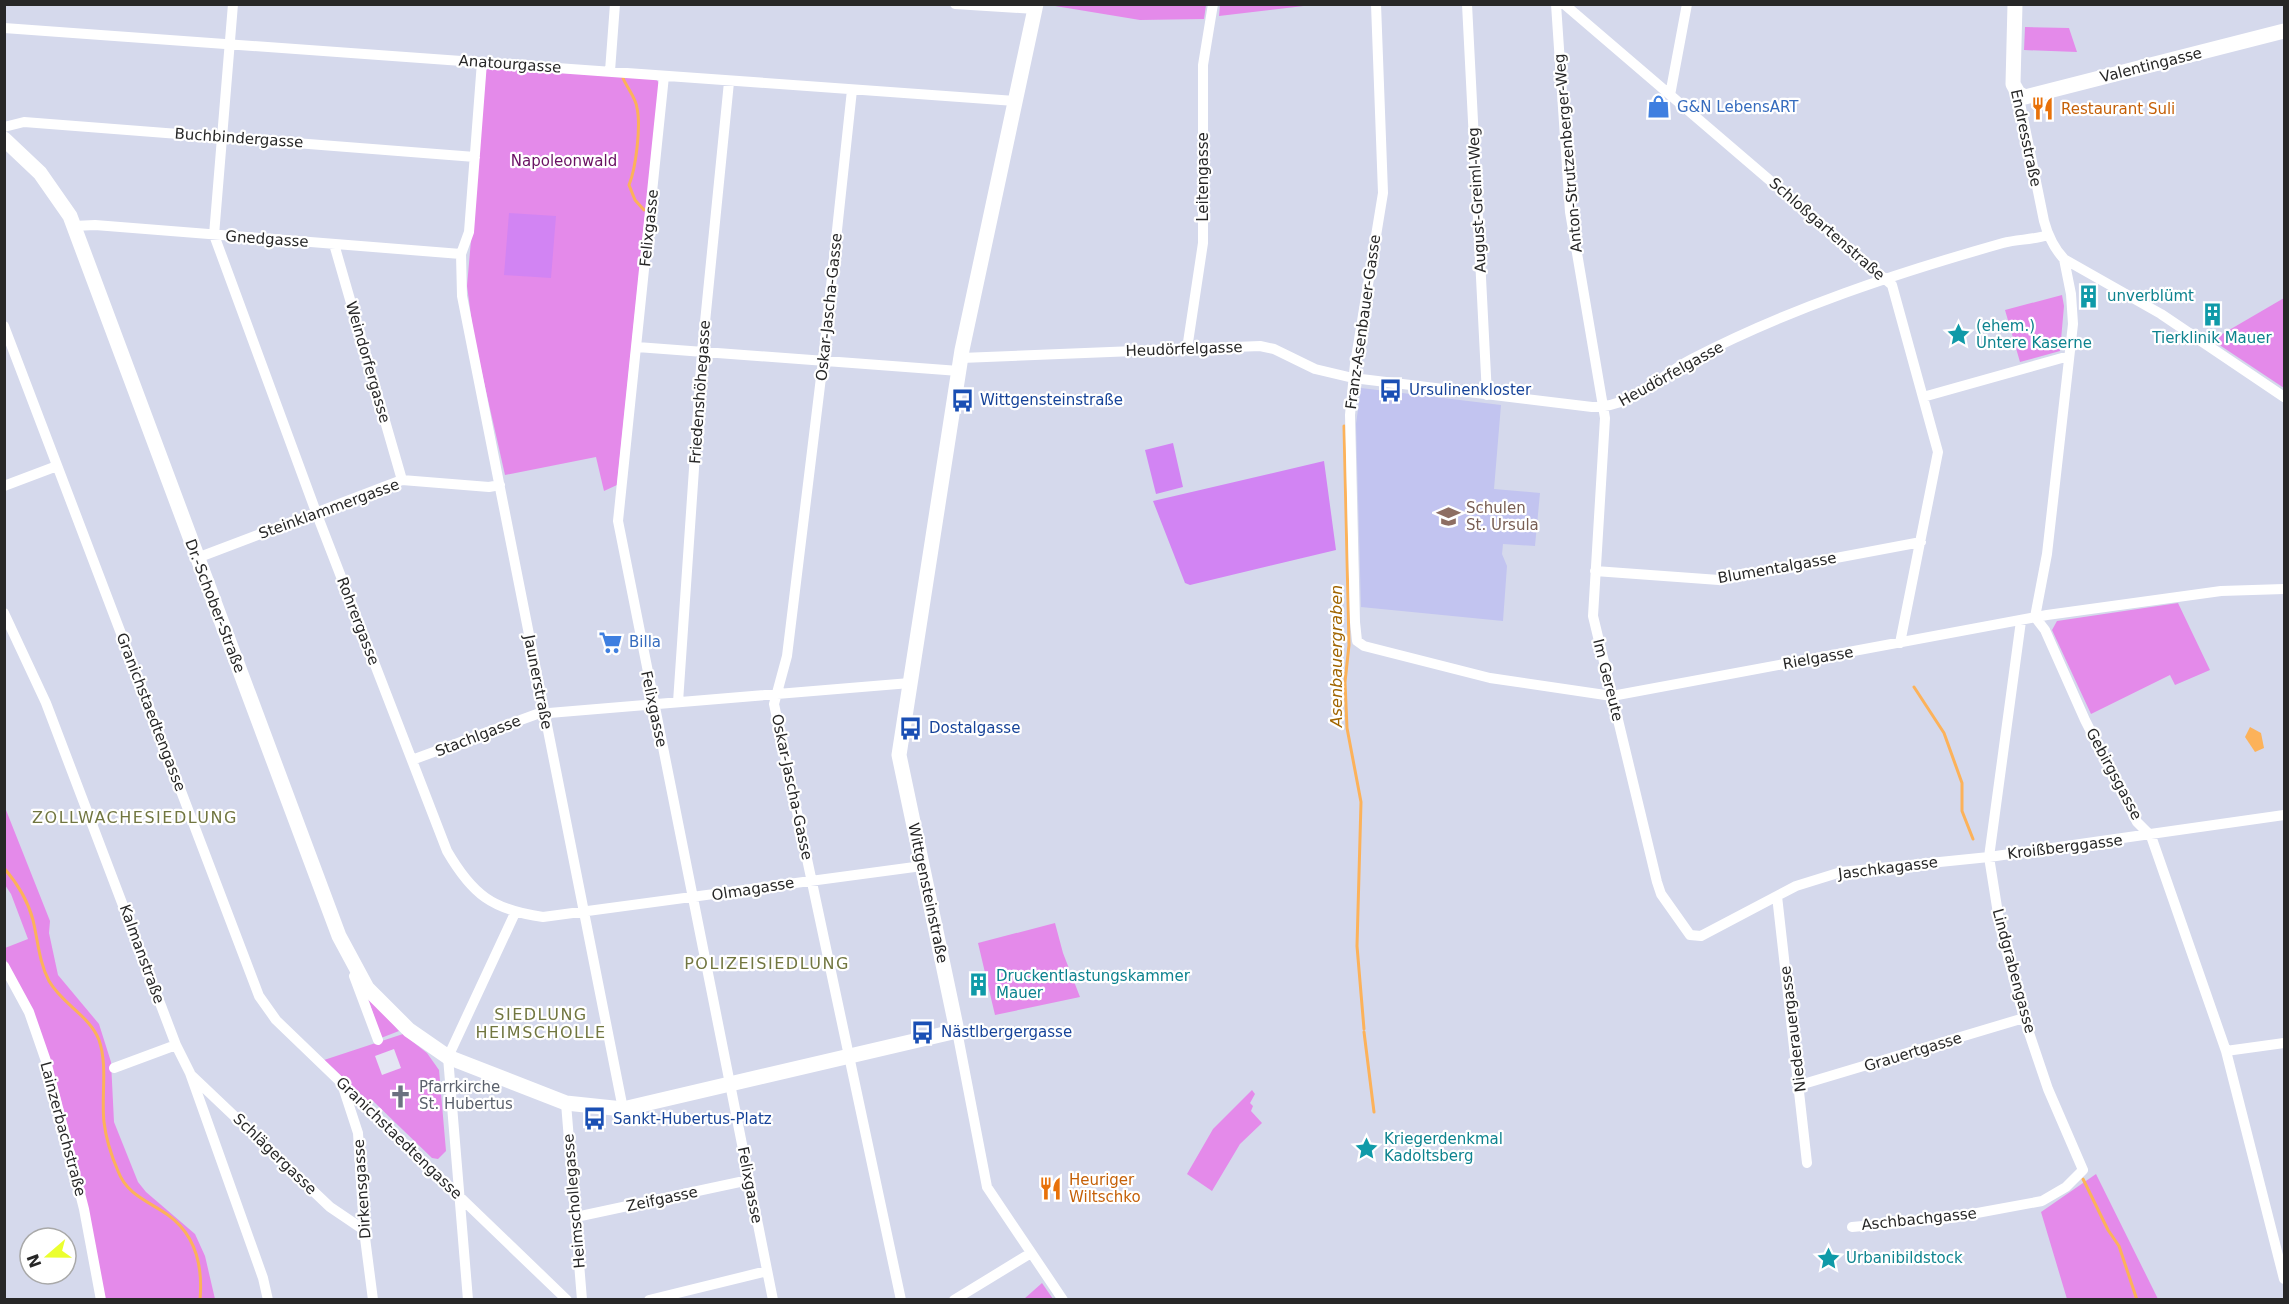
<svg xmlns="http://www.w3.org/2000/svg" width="2289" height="1304" viewBox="0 0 2289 1304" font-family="'DejaVu Sans',sans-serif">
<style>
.education{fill:#c2c4f0}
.green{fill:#e48aea}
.pitch{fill:#d284f3}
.plaza{fill:#e4e5f3}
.water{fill:#fcb25a}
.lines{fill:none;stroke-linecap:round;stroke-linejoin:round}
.stream{stroke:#fcb25a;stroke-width:3}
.street{stroke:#fff;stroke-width:10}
.secondary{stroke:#fff;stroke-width:15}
.labels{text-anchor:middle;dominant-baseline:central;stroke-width:4.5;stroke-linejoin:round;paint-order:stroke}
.street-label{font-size:15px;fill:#272727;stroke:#fff}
.shop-label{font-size:15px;fill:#366cbe;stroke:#fff;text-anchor:start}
.food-label{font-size:15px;fill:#c56008;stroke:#fff;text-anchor:start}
.park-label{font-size:15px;fill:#691163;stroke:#fff}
.culture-label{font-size:15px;fill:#0d838f;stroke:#fff;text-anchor:start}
.transit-label{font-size:15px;fill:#164399;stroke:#fff;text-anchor:start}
.education-label{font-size:15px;fill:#785e54;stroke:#fff;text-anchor:start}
.worship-label{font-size:15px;fill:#5b616d;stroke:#fff;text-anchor:start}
.water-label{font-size:16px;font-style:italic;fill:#a16500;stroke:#fff}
.neighbourhood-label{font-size:16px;letter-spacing:1.5px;fill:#717640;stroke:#fff}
</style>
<rect width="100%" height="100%" fill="#d5d9ec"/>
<path class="education" d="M1361 388 1501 405 1494 489 1540 493 1535 546 1503 544 1502 554 1507 566 1503 621 1361 607 1356 424Z"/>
<path class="green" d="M1049 5 1206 4V5L1204 19 1140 20Z
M1220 5V4L1312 5 1219 16Z
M2025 27 2069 28 2077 52 2024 50Z
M490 68 656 79 659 83 617 485 604 491 596 457 505 475 474 338 467 286 486 70Z
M2062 295 2064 306 2060 351 2020 362 2005 310Z
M2284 298V388L2212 340Z
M2178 603 2210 670 2175 685 2170 675 2091 714 2052 630 2057 621Z
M4 805 50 921 49 933 58 975 99 1024 111 1062 114 1122 138 1182 146 1192 195 1234 205 1256 215 1299H104L36 1020 5 958V948L28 939 11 894 5 885Z
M1055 923 1063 953 1080 997 995 1015 978 943Z
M367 995 399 1031 381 1038Z
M403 1034 427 1053 439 1070 446 1151 438 1159 432 1158 373 1101 367 1100 324 1060Z
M1252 1090 1255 1094 1250 1103 1253 1106 1251 1111 1262 1123 1240 1144 1212 1191 1187 1174 1213 1129Z
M2096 1174 2158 1299H2067L2041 1212Z
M1042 1283 1053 1299H1024Z"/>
<path class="pitch" d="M509 213 556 216 551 278 504 275Z
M1173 443 1183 487 1156 494 1145 450Z
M1324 461 1336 550 1190 585 1185 583 1153 501Z"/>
<path class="plaza" d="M394 1049 401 1068 382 1075 375 1056Z"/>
<path class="water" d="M2250 727 2261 733 2264 748 2255 752 2245 737Z"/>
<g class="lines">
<path class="stream" d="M623 78C627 88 636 98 637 108 641 126 636 168 629 185L635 200 644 210
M1344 426 1349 645 1345 682 1347 728 1361 802 1357 946 1364 1029
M1914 687 1944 733 1962 783V811L1973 839
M4 868C17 883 28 901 33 920 38 941 39 962 49 981 62 1004 90 1016 99 1040 108 1066 101 1096 104 1122 106 1139 111 1155 118 1171 127 1195 148 1201 168 1215 196 1235 203 1266 200 1300
M1364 1032 1374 1112
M2083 1179 2108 1230 2119 1246 2137 1300"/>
<path class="street" d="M233 4 214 235 316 512 447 851C472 894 492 910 543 917L922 866
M955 4 1035 9
M1376 4 1383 193 1355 364 1350 415 1355 622 1357 641 1364 646 1490 678 1612 696 2047 615 2221 591 2284 589
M1467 4 1487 395
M1556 4 1570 212 1605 418 1593 616 1657 882 1661 894 1690 935 1701 936 1796 886 1841 872 1989 857 2284 815
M1564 4 1892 285 1938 452 1900 643
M4 28 1015 101
M482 62 469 232 461 254 462 296 623 1109
M610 71 615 4
M664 76 618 521 773 1300
M852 90 823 361 787 656 774 704 901 1300
M2018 93 2044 221C2048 236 2053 247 2064 259L2161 314 2284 397
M1670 95 1687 4
M4 127 24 122 475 157
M74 226 95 225 461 254
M334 244 402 480
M4 326 259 996 276 1020 567 1300
M637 347 959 371
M1187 349 1203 243V65L1213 4
M961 358 1260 346 1274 349 1315 369 1353 378 1592 407C1634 407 1657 377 1692 359 1790 308 1897 273 2003 243 2018 239 2033 240 2048 235
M1923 397 2069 356
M4 486 57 466
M197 558 402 480 489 487 500 485
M1595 571 1719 580 1921 542
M4 613 46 703 176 1045 190 1073 263 1278 268 1300
M2035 617 2045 630 2085 720 2137 822 2151 836 2226 1051 2284 1279
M2035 617 2047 554 2073 324 2071 294 2064 259
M678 702 702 352 729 82
M412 760 537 714 910 683
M1777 896 1807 1163
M4 966 29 1012 46 1061 84 1209 101 1300
M354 976 378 1040
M957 1031 987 1187 1063 1300
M2226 1051 2284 1043
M114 1068 176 1045
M192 1076 330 1207 364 1230
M342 1084 358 1133 364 1230 373 1300
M1800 1085 2024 1018
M566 1103 582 1300
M576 1217 749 1180
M1852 1227 1950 1218 2042 1201 2066 1187 2083 1170 2048 1089 2024 1018 2000 926 1989 857 2021 621
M468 1300 448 1057 515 913
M649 1300 767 1271
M954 1300 1031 1253"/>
<path class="secondary" d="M2015 4 2013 84 2018 93 2025 97 2284 31
M4 139 40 173 70 216 339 936 367 988 409 1030 448 1057 566 1103 623 1109 957 1031 899 755 962 350 1036 4"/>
</g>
<defs>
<symbol id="shop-bare" viewBox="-9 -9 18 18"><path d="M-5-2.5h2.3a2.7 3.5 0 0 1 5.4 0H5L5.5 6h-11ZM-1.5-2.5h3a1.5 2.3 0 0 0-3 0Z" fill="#3f7fe0" stroke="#fff" stroke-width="2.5" paint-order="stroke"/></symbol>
<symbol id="restaurant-bare" viewBox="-9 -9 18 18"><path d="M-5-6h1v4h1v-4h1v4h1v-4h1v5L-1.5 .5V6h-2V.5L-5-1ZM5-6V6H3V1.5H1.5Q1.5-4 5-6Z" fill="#e8710a" stroke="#fff" stroke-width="2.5" paint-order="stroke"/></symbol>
<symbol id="building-bare" viewBox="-9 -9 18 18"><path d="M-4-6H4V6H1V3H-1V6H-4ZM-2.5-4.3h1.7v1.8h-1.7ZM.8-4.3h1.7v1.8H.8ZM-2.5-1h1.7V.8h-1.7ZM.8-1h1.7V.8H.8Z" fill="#0f9aa8" stroke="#fff" stroke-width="2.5" paint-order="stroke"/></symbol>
<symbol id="sight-bare" viewBox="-9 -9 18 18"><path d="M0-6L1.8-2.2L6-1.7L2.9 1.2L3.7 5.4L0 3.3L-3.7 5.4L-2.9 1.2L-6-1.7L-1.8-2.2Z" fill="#0f9aa8" stroke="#fff" stroke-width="2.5" paint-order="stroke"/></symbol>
<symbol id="bus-bare" viewBox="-9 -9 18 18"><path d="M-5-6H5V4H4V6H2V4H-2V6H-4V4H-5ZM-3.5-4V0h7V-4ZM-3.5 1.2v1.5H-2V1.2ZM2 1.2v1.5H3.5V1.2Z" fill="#1a4fb4" stroke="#fff" stroke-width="2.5" paint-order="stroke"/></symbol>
<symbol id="school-bare" viewBox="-9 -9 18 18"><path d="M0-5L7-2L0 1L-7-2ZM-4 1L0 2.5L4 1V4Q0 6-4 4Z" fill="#8d6e63" stroke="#fff" stroke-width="2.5" paint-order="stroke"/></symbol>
<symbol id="supermarket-bare" viewBox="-9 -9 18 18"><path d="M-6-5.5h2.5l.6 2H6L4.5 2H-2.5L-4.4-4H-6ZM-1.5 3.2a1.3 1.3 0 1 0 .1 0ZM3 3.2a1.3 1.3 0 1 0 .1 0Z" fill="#3f7fe0" stroke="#fff" stroke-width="2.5" paint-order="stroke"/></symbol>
<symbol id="church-bare" viewBox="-9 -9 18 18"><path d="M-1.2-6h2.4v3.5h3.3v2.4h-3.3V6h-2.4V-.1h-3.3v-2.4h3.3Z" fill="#6b7280" stroke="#fff" stroke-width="2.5" paint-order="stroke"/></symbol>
</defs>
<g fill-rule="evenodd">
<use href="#shop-bare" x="1642" y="90" width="33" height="33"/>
<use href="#restaurant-bare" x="2026" y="92" width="33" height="33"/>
<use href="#building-bare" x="2072" y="280" width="33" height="33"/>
<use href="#building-bare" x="2196" y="298" width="33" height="33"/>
<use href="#sight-bare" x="1942" y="318" width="33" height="33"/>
<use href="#bus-bare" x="1374" y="374" width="33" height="33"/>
<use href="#bus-bare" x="946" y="384" width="33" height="33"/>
<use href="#school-bare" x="1432" y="500" width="33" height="33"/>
<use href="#supermarket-bare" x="594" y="626" width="33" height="33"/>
<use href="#bus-bare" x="894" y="712" width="33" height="33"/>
<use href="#building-bare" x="962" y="968" width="33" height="33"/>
<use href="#bus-bare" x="906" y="1016" width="33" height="33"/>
<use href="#church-bare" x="384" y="1080" width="33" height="33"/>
<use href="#bus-bare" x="578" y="1102" width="33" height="33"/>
<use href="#sight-bare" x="1350" y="1132" width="33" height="33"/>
<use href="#restaurant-bare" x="1034" y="1172" width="33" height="33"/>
<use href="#sight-bare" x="1812" y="1242" width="33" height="33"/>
</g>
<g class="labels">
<g class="street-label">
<text transform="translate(510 64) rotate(4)">Anatourgasse</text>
<text transform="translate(2151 65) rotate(-14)">Valentingasse</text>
<text transform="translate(239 138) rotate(4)">Buchbindergasse</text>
<text transform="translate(2026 138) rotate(78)">Endresstraße</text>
<text transform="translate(1568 153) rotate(-95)">Anton-Strutzenberger-Weg</text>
<text transform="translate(1203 177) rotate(-90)">Leitengasse</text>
<text transform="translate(1477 200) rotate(-93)">August-Greiml-Weg</text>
<text transform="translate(649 228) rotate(-84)">Felixgasse</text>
<text transform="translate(1827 229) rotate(41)">Schloßgartenstraße</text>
<text transform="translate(267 239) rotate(4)">Gnedgasse</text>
<text transform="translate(829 307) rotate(-84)">Oskar-Jascha-Gasse</text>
<text transform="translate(1363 322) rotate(-82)">Franz-Asenbauer-Gasse</text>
<text transform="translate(1184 349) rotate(-2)">Heudörfelgasse</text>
<text transform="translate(368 362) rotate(74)">Weindorfergasse</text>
<text transform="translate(1671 374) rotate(-29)">Heudörfelgasse</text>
<text transform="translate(700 392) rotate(-86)">Friedenshöhegasse</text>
<text transform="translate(329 509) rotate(-20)">Steinklammergasse</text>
<text transform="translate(1777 568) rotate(-10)">Blumentalgasse</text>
<text transform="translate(215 606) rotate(69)">Dr.-Schober-Straße</text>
<text transform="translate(358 621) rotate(69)">Rohrergasse</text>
<text transform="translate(1818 658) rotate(-10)">Rielgasse</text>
<text transform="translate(1608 680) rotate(76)">Im Gereute</text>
<text transform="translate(538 682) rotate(79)">Jaunerstraße</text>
<text transform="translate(654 709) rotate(78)">Felixgasse</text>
<text transform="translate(151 712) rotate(69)">Granichstaedtengasse</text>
<text transform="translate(478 736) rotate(-21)">Stachlgasse</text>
<text transform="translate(2114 774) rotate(62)">Gebirgsgasse</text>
<text transform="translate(792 787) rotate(78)">Oskar-Jascha-Gasse</text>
<text transform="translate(2065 847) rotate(-7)">Kroißberggasse</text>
<text transform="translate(1888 868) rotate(-7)">Jaschkagasse</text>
<text transform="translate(753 889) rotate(-9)">Olmagasse</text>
<text transform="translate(928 893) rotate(78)">Wittgensteinstraße</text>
<text transform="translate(142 954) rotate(70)">Kalmanstraße</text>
<text transform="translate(2014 971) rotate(75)">Lindgrabengasse</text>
<text transform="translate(1793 1029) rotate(-97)">Niederauergasse</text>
<text transform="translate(1913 1052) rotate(-17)">Grauertgasse</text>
<text transform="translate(63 1129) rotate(75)">Lainzerbachstraße</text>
<text transform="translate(399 1138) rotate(44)">Granichstaedtengasse</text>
<text transform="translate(275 1154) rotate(44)">Schlägergasse</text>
<text transform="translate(750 1185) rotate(79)">Felixgasse</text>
<text transform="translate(362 1189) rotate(-94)">Dirkensgasse</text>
<text transform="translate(662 1199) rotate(-12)">Zeifgasse</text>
<text transform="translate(574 1201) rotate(-95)">Heimschollegasse</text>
<text transform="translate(1919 1219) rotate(-6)">Aschbachgasse</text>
</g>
<g class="shop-label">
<text x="1677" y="107">G&amp;N LebensART</text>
<text x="629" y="642">Billa</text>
</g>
<g class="food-label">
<text x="2061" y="109">Restaurant Suli</text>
<text x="1069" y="1180">Heuriger<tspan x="1069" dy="17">Wiltschko</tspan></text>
</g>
<g class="park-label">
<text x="564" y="161">Napoleonwald</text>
</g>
<g class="culture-label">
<text x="2107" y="296">unverblümt</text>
<text x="1976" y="326">(ehem.)<tspan x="1976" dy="17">Untere Kaserne</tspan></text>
<text x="2212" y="338" text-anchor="middle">Tierklinik Mauer</text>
<text x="996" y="976">Druckentlastungskammer<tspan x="996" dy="17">Mauer</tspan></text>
<text x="1384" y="1139">Kriegerdenkmal<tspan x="1384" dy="17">Kadoltsberg</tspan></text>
<text x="1846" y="1258">Urbanibildstock</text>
</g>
<g class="transit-label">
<text x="1409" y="390">Ursulinenkloster</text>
<text x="980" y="400">Wittgensteinstraße</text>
<text x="929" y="728">Dostalgasse</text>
<text x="941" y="1032">Nästlbergergasse</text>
<text x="613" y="1119">Sankt-Hubertus-Platz</text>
</g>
<g class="education-label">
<text x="1466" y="508">Schulen<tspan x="1466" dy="17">St. Ursula</tspan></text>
</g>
<g class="worship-label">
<text x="419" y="1087">Pfarrkirche<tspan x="419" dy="17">St. Hubertus</tspan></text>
</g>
<g class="water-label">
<text transform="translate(1336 656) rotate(-90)">Asenbauergraben</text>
</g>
<g class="neighbourhood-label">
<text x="135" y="817">ZOLLWACHESIEDLUNG</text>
<text x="767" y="963">POLIZEISIEDLUNG</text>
<text x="541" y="1014">SIEDLUNG<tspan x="541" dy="18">HEIMSCHOLLE</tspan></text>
</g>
</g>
<rect width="2289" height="1304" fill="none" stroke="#272727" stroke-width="12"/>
<g transform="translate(48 1256) rotate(250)"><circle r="28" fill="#ffffff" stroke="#a9a9a9" stroke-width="1.5"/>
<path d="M0-4.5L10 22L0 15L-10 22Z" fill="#ebff2f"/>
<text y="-9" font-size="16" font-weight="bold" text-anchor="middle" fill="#272727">N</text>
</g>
</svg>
